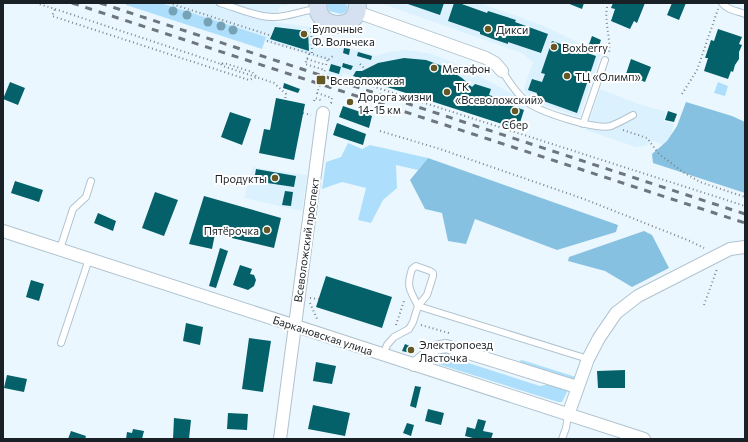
<svg xmlns="http://www.w3.org/2000/svg" width="748" height="442" viewBox="0 0 748 442" font-family="Commissioner,sans-serif">
<style>
.built{fill:#dbf1fe}
.green{fill:#addffc}
.forest{fill:#87c1e1}
.building{fill:#046069}
.lines{fill:none;stroke-linecap:round;stroke-linejoin:round}
.lane-casing{stroke:#b0c3cf;stroke-width:8}
.street-casing{stroke:#b0c3cf;stroke-width:14}
.secondary-casing{stroke:#b0c3cf;stroke-width:19}
.path{stroke:#7b848a;stroke-width:2;stroke-dasharray:1 3;stroke-linecap:butt}
.lane{stroke:#fff;stroke-width:6}
.street{stroke:#fff;stroke-width:12}
.secondary{stroke:#d5e0f1;stroke-width:17}
.rail{stroke:#6d767c;stroke-width:3;stroke-dasharray:7 7;stroke-linecap:butt}
.tree{fill:#76a2b6}
.poi-dot{fill:#645824;stroke:#fff;stroke-width:1.5}
.labels{text-anchor:middle;dominant-baseline:central;stroke-width:4;stroke-linejoin:round;paint-order:stroke}
.poi-label{font-size:11px;fill:#1a2126;stroke:#fff;text-anchor:start}
.street-label{font-size:11px;fill:#1a2126;stroke:#fff}
</style>
<rect width="100%" height="100%" fill="#ebf7fe"/>
<path class="built" d="M161 3H292L285 6 280 5 275 22 315 28 316 38 376 56 389 52 405 50 428 53 448 60 513 94 525 106 518 129 343 73 341 79 327 75 331 62 265 41 266 37Z
M380 3H480L544 26 588 47 602 51 579 117 535 102 525 92 524 88 533 62 522 53Z
M600 89 636 103 666 112 664 121 674 124 668 146 653 141 645 146 636 147 586 130Z
M253 167 307 175 302 211 244 198Z"/>
<path class="green" d="M126 3H161L266 37 262 49 126 5Z
M328 3H345L348 7 346 12 341 14 329 11 327 6Z
M718 82 728 86 725 96 714 93Z
M348 143 362 149 370 145 428 158 418 170 396 165 397 188 383 200 371 223 358 220 366 188 342 182 322 189 326 162 341 157Z
M444 350 453 354 459 360 540 386 552 384 568 390 562 402H558L435 363 434 360 435 356Z
M522 360 576 377 571 380 531 368 519 361Z"/>
<path class="forest" d="M686 102 732 116 745 122V193L653 163 652 154 667 141 677 126Z
M428 158 618 225 616 232 557 250 475 219 466 244 448 241 442 213 425 209 410 180Z
M644 231 652 235 669 268 632 287 605 271 568 261 569 257Z"/>
<path class="building" d="M405 3H444L440 15Z
M454 3H459L487 13 488 11 516 20 515 22 548 34 541 53 508 42V44L493 39 480 34V32L448 21Z
M567 3H584L582 9Z
M613 3H645L637 23 634 21 630 29 611 21 615 9 611 8Z
M672 3H686L679 20 667 15Z
M275 27 308 31 309 51 270 39Z
M718 29 742 37 739 44 742 45 739 52V59L735 65 733 72 731 71 728 79 704 71 708 58H705L711 40 714 41Z
M592 36 601 40 597 51 588 47Z
M552 41 596 56 577 113 535 98 537 93 528 90 532 79 542 82 545 74 541 73Z
M344 48 350 49 349 55 343 53Z
M358 52 372 56 371 60 357 56Z
M404 58 426 60 445 67 462 78 472 87 475 84 491 89 489 95 510 102 509 105 524 110 518 129 353 76 356 71H362L378 63Z
M631 59 651 67 645 82 626 74Z
M343 63 353 66 351 70 342 67Z
M331 64 341 67 339 74 329 71Z
M10 82 25 88 18 105 3 99Z
M284 83 300 89 298 93 283 88Z
M276 98 305 104 294 160 259 153 264 129 270 130Z
M343 106 372 116 369 128 339 117Z
M668 111 677 114 674 122 665 120Z
M230 112 251 119 242 145 221 137Z
M337 123 366 134 363 145 333 135Z
M256 169 296 176 294 187 254 181Z
M15 181 43 190 39 202 11 193Z
M285 191 293 192 291 206 282 205Z
M155 192 178 200 164 236 142 228Z
M204 196 281 218 274 248 215 234 212 249 189 244Z
M98 213 116 221 113 231 94 223Z
M220 248 228 251 216 288 209 286Z
M240 265 252 269 250 274 254 275 256 280 254 286 248 290 233 285Z
M326 276 392 297 382 328 316 307Z
M31 280 44 284 39 301 26 297Z
M186 323 203 327 200 345 183 341Z
M249 338 271 341 263 392 242 389Z
M405 344 412 347 410 353 402 351Z
M316 362 336 366 332 384 313 381Z
M625 370V388H598L597 371Z
M7 375 27 379 24 392 4 388Z
M415 386 421 387 416 408 410 406Z
M313 405 350 413 345 436 308 429Z
M428 409 444 413 441 425 425 421Z
M228 413 248 414 247 430 227 429Z
M174 418 191 420 189 439H173Z
M478 419 486 421 483 431 493 433 491 439H477L465 436 467 427 475 429Z
M407 423 414 425 411 436 403 433Z
M133 429 144 431 142 439H126L127 432 132 433Z
M71 431 86 436 85 439H68Z"/>
<g class="lines">
<defs>
<path id="lane" d="M220 3C237 8 256 17 274 17 289 17 303 10 317 9
M722 3C727 10 737 11 745 14
M502 71C510 83 518 96 530 104 544 113 595 130 611 126 618 123 626 119 633 115
M583 124 605 60
M60 249 73 209 86 197 91 181
M416 266 430 271 433 273V276L427 295 418 306C410 290 406 287 412 269Z
M61 343 89 259
M383 355 387 345 394 337 409 329 413 322 418 306 588 359
M562 439 566 428 568 415"/>
<path id="street" d="M357 12 486 58 495 63 502 71
M3 231 644 439
M414 365 435 348 446 346 577 387
M568 415 588 359 599 338 616 313 638 296 730 249 745 247
M280 439 323 113"/>
<path id="secondary" d="M318 3C314 31 362 32 357 3"/>
</defs>
<use href="#lane" class="lane-casing"/>
<use href="#street" class="street-casing"/>
<use href="#secondary" class="secondary-casing"/>
<path class="path" d="M36 3 55 9 221 64 224 63 252 72 257 77 249 80 52 16 55 9
M169 3 269 35
M608 3C603 19 611 36 609 53
M311 28 312 53
M267 41 329 59 334 55
M309 54 305 64 325 70 317 93 332 98 331 103H329
M307 59 326 65 328 59
M221 64 223 66 274 83 286 94 285 100
M360 64 365 69
M350 79 745 206
M682 94 697 70 718 9
M314 101 315 98 323 101
M303 113 311 115
M623 130 647 138 659 154 683 172 700 182 745 197
M380 131 440 149 584 199 690 241 704 248
M310 298 319 299
M310 303 318 321
M704 305 717 269
M396 325 404 301
M421 325 449 333"/>
<use href="#lane" class="lane"/>
<use href="#street" class="street"/>
<use href="#secondary" class="secondary"/>
<path class="rail" d="M72 3 745 223
M100 3 745 214"/>
</g>
<g class="tree">
<circle cx="173" cy="11" r="4.5"/>
<circle cx="187" cy="15" r="4.5"/>
<circle cx="208" cy="22" r="4.5"/>
<circle cx="221" cy="26" r="4.5"/>
<circle cx="233" cy="30" r="4.5"/>
</g>
<g class="poi-dot">
<circle cx="488" cy="29" r="4"/>
<circle cx="304" cy="34" r="4"/>
<circle cx="554" cy="47" r="4"/>
<circle cx="434" cy="68" r="4"/>
<circle cx="567" cy="76" r="4"/>
<rect x="316" y="75" width="10" height="10" rx="2"/>
<circle cx="447" cy="92" r="4"/>
<circle cx="350" cy="102" r="4"/>
<circle cx="515" cy="111" r="4"/>
<circle cx="275" cy="178" r="4"/>
<circle cx="267" cy="230" r="4"/>
<circle cx="411" cy="350" r="4"/>
</g>
<g class="labels">
<g class="poi-label">
<text x="312" y="28">Булочные<tspan x="312" dy="13">Ф. Вольчека</tspan></text>
<text x="496" y="29">Дикси</text>
<text x="562" y="47">Boxberry</text>
<text x="442" y="68">Мегафон</text>
<text x="575" y="76">ТЦ «Олимп»</text>
<text x="330" y="80">Всеволожская</text>
<text x="455" y="86">ТК<tspan x="455" dy="13">«Всеволожский»</tspan></text>
<text x="358" y="96">Дорога жизни<tspan x="358" dy="13">14-15 км</tspan></text>
<text x="515" y="124" text-anchor="middle">Сбер</text>
<text x="267" y="178" text-anchor="end">Продукты</text>
<text x="259" y="230" text-anchor="end">Пятёрочка</text>
<text x="419" y="344">Электропоезд<tspan x="419" dy="13">Ласточка</tspan></text>
</g>
<g class="street-label">
<text transform="translate(306 240) rotate(-82)">Всеволожский проспект</text>
<text transform="translate(323 335) rotate(18)">Баркановская улица</text>
</g>
</g>
<rect width="748" height="442" fill="none" stroke="#1a2126" stroke-width="8"/>
</svg>
